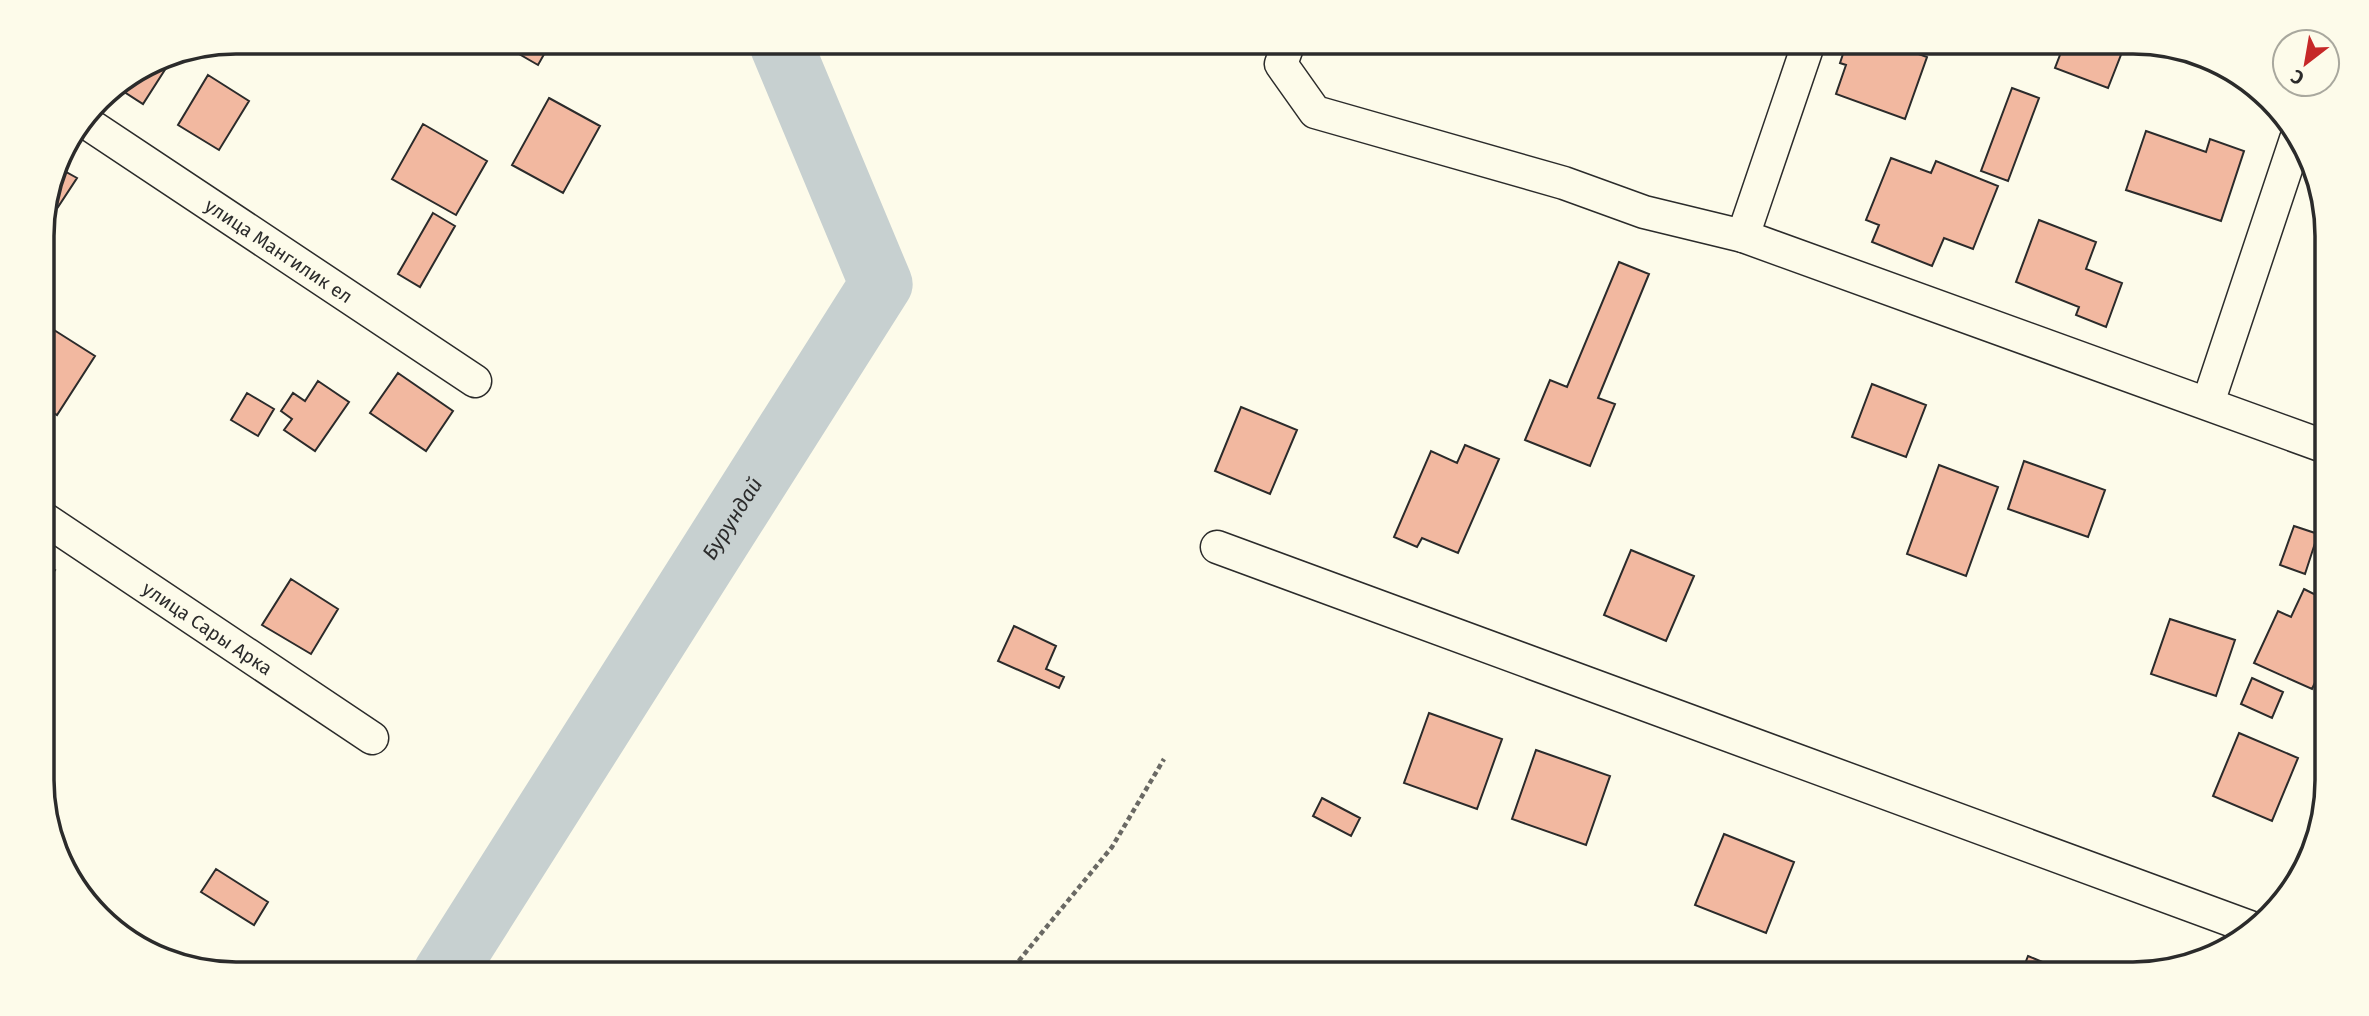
<svg xmlns="http://www.w3.org/2000/svg" width="2369" height="1016" viewBox="0 0 2369 1016" font-family="'Fira Sans',sans-serif">
<style>
.lines{fill:none;stroke-linecap:round;stroke-linejoin:round}
.river{stroke:#c7d0d0;stroke-width:63}
.building{fill:#f2b8a0;stroke:#2b2b2b;stroke-width:2}
.minor-casing{stroke:#2b2b2b;stroke-width:35}
.path{stroke:#6a6964;stroke-width:4.5;stroke-dasharray:5 3.5;stroke-linecap:butt}
.minor{stroke:#fdfbea;stroke-width:32}
.labels{text-anchor:middle;dominant-baseline:central;stroke-width:5;stroke-linejoin:round;paint-order:stroke}
.street-label{font-size:19px;fill:#2b2b2b;stroke:#fdfbea}
.water-label{font-size:21px;font-style:italic;fill:#2b2b2b;stroke:#fdfbea}
.rim{fill:none;stroke:#2b2b2b;stroke-width:3.5}
</style>
<rect width="100%" height="100%" fill="#fdfbea"/>
<g class="lines">
<path class="river" id="s1" d="M444 974 881 284 780 42"/>
</g>
<path class="building" d="M509 42H551L538 65 507 47Z
M1847 42H1885L1927 57 1905 119 1836 94 1846 65 1840 63Z
M2065 42H2126L2108 88 2055 68Z
M175 54 143 104 115 86 162 57Z
M208 75 249 101 219 150 178 125Z
M2012 88 2039 98 2008 181 1981 171Z
M549 98 600 126 563 193 512 165Z
M423 124 487 161 456 215 392 179Z
M2146 131 2206 152 2210 139 2244 151 2221 221 2126 190Z
M60 156 66 160 61 169 77 178 58 207 48 200Z
M1891 158 1931 173 1936 161 1998 186 1973 249 1944 238 1932 266 1872 242 1879 225 1866 220Z
M433 213 455 226 420 287 398 274Z
M2039 220 2096 242 2086 269 2122 283 2106 327 2076 315 2079 307 2016 282Z
M1619 262 1649 274 1598 398 1615 404 1590 466 1525 440 1550 380 1567 387Z
M43 323 95 356 57 415 43 406Z
M398 373 453 411 426 451 370 413Z
M318 381 349 402 315 451 284 430 292 419 281 411 293 393 305 401Z
M1872 384 1926 405 1906 457 1852 437Z
M247 393 274 409 258 436 231 420Z
M1241 407 1297 430 1270 494 1215 471Z
M1465 445 1499 459 1458 553 1422 538 1417 547 1394 537 1431 451 1457 463Z
M2024 461 2105 490 2088 537 2008 509Z
M1939 465 1998 487 1966 576 1907 554Z
M2294 526 2318 534 2305 574 2280 565Z
M1631 550 1694 576 1666 641 1604 615Z
M43 563 55 570 43 588Z
M291 579 338 609 311 654 262 625Z
M2304 589 2326 600 2327 680 2318 676 2312 689 2254 663 2278 611 2291 617Z
M2170 619 2235 640 2216 696 2151 674Z
M1014 626 1056 646 1046 669 1064 677 1059 688 998 661Z
M2252 678 2283 692 2272 718 2241 704Z
M1429 713 1502 739 1477 809 1404 783Z
M2239 733 2298 758 2272 821 2213 796Z
M1536 750 1610 776 1586 845 1512 819Z
M1322 798 1360 818 1351 836 1313 816Z
M1724 834 1794 862 1766 933 1695 905Z
M216 869 268 902 254 925 201 892Z
M2028 956 2071 974H2021Z"/>
<g class="lines">
<defs>
<g id="minor">
<path d="M1289 42 1281 64 1315 112 1564 183 1644 212 1743 236 2326 447"/>
<path id="s2" d="M84 121 475 381"/>
<path d="M1743 236 1809 42"/>
<path d="M2208 403 2296 139"/>
<path id="s3" d="M43 518 372 738"/>
<path d="M1217 547 2255 929"/>
</g>
</defs>
<use href="#minor" class="minor-casing"/>
<path class="path" d="M1008 974 1112 847 1164 759"/>
<use href="#minor" class="minor"/>
</g>
<g class="labels">
<g class="street-label">
<text stroke="none"><textPath href="#s2" startOffset="234">улица Мангилик ел</textPath></text>
<text stroke="none"><textPath href="#s3" startOffset="198">улица Сары Арка</textPath></text>
</g>
<g class="water-label">
<text stroke="none"><textPath href="#s1" startOffset="539">Бурундай</textPath></text>
</g>
</g>
<path d="M0 0H2369V1016H0ZM236 54H2133A182 182 0 0 1 2315 236V780A182 182 0 0 1 2133 962H236A182 182 0 0 1 54 780V236A182 182 0 0 1 236 54Z" fill="#fdfbea" fill-rule="evenodd"/>
<path class="rim" d="M236 54H2133A182 182 0 0 1 2315 236V780A182 182 0 0 1 2133 962H236A182 182 0 0 1 54 780V236A182 182 0 0 1 236 54Z"/>
<g transform="translate(2306 63) rotate(211)"><circle r="33" fill="#fdfbea" stroke="#a9a89e" stroke-width="2"/>
<path d="M0-5L12 26L0 18L-12 26Z" fill="#c62828"/>
<text y="-10" font-size="19" font-weight="bold" text-anchor="middle" fill="#2b2b2b">С</text>
</g>
</svg>
